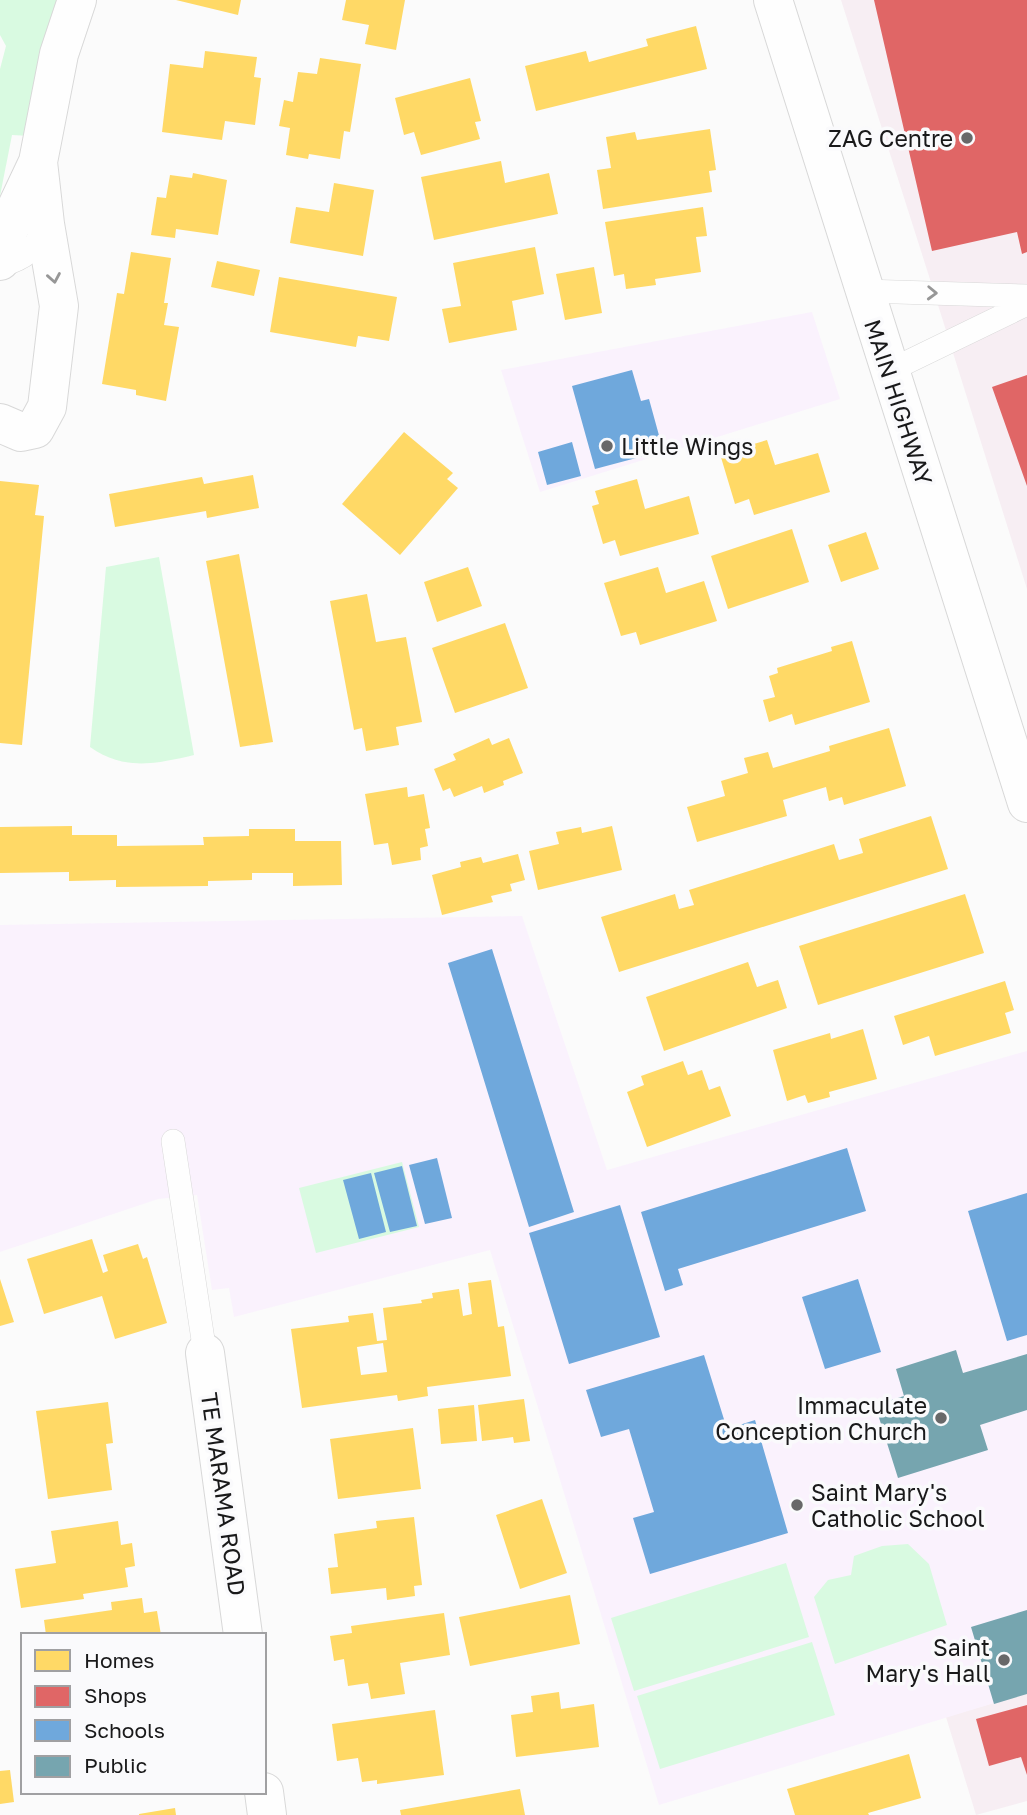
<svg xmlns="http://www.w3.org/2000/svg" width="1027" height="1815" viewBox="0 0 1027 1815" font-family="'Golos Text',sans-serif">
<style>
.commercial{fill:#f7eef3}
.education{fill:#faf2fd}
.green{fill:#d9fae1}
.homes{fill:#ffd966;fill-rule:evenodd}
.shops{fill:#e06666}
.schools{fill:#6fa8dc}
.public{fill:#76a5af}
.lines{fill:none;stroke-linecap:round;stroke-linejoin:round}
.lane-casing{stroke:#d8d8d8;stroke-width:24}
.street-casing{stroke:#d8d8d8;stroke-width:40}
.secondary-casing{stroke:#d8d8d8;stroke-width:40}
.lane{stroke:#fefefe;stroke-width:23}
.street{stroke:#fefefe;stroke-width:38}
.secondary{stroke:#fefefe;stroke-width:38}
.oneway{stroke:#979797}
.poi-dot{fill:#686869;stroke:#fafafc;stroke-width:2.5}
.labels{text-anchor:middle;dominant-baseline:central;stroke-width:7;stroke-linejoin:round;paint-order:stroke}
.poi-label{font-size:23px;fill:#19191a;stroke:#fafafc;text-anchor:end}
.street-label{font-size:23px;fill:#19191a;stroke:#fafafc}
</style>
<rect width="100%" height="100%" fill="#fbfbfb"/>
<path class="commercial" d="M841 0H1027V589L928 273Z
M1027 1693V1801L976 1815 946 1717Z"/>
<path class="education" d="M812 312 840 399 540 492 501 370Z
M522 916 607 1170 1027 1051V1693L659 1805 490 1250 234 1317 229 1288 212 1290 197 1195 158 1199 0 1252V925Z"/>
<path class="green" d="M0 0H63L30 136 12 135 0 196V69L6 46 0 35Z
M159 557 194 755C156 764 124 771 90 747L106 567Z
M402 1162 419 1227 316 1253 299 1188Z
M908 1544 929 1564 947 1625 835 1664 814 1597 828 1580 851 1575 854 1556 882 1546Z
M786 1563 809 1637 634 1691 611 1618Z
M812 1642 835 1715 660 1769 637 1696Z"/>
<path class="homes" d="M176 0H241L238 15Z
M346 0H405L396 50 365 44 369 25 342 20Z
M696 26 707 69 536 111 525 66 586 51 589 62 648 46 646 39Z
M205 51 257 57 254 77 261 78 255 125 225 121 222 140 162 132 170 64 203 68Z
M320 58 361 64 350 132 344 131 340 159 309 154 308 159 286 155 290 128 279 126 284 100 293 102 298 72 317 74Z
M470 78 481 121 475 122 480 139 421 155 414 132 404 135 395 98Z
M710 129 716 170 709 171 712 192 603 209 597 170 611 168 606 137 635 132 637 140Z
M501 161 505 183 549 173 558 214 434 240 421 177Z
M193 173 227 180 218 235 176 229 175 238 151 235 157 197 166 198 170 175 192 178Z
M334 183 374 190 363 256 290 243 296 207 329 212Z
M703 207 707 236 696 237 701 272 655 279 656 285 626 289 624 274 614 276 605 222Z
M535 247 544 294 512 301 517 330 449 343 442 309 461 306 453 263Z
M131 252 171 258 164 303H168L164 325 179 327 166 401 136 395V390L102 384 117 293 124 294Z
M217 261 260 270 254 296 211 287Z
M594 267 602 313 565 320 556 274Z
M279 277 397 297 389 341 358 336 356 347 270 332Z
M404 432 453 473 447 479 458 488 400 555 342 504Z
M767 440 775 465 818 453 830 492 754 515 749 499 735 504 720 454Z
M253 475 259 508 207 518 206 511 115 527 109 494 202 477 204 484Z
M637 479 645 509 689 496 699 534 620 556 615 540 603 544 592 506 599 504 595 491Z
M0 481 39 485 35 515 44 516 22 745 0 743Z
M792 529 809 582 728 609 711 556Z
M866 532 879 569 841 582 828 545Z
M239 554 273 742 240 747 206 561Z
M468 567 482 606 437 622 424 582Z
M658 567 666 593 704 581 717 621 640 645 636 632 621 636 604 583Z
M367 594 376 642 406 637 422 722 396 727 399 745 366 751 362 728 354 730 330 601Z
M505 623 528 688 455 713 432 648Z
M852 641 870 702 795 725 792 714 769 722 763 700 775 697 769 676 778 673 777 668 832 651 831 647Z
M889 728 906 786 844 805 842 797 829 801 826 787 783 800 787 816 697 842 687 807 725 796 721 781 748 773 744 758 768 752 773 768 830 751 829 746Z
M489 738 492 745 509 738 523 773 503 781 504 785 484 793 482 786 454 797 450 788 443 791 434 769 456 760 453 754Z
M407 787 408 797 424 794 430 828 425 829 428 846 420 848 421 860 392 865 388 843 374 845 365 794Z
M931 816 948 869 619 972 601 917 675 894 679 909 694 905 689 890 834 844 839 860 863 853 859 839Z
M72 826V835H117V846L204 845 203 837 249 836V829H295V841H341L342 885 293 886V873H252V880L208 881V886L116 887V880L69 881V872L0 873V827Z
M612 826 622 870 538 890 529 851 559 844 556 832 581 827 582 833Z
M518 854 525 880 510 884 512 891 491 896 493 902 442 915 432 875 461 867 460 862 481 857 483 863Z
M965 894 984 953 818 1005 799 946Z
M748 962 757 987 778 980 787 1008 664 1051 646 997Z
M1005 981 1014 1010 1005 1013 1011 1033 935 1056 929 1036 903 1045 894 1016Z
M863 1029 877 1079 829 1092 830 1097 808 1103 805 1095 787 1101 773 1050 830 1033 831 1039Z
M683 1061 688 1075 702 1070 709 1090 720 1086 731 1116 647 1147 627 1092 644 1085 641 1076Z
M92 1239 103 1273 108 1271 103 1255 138 1244 143 1259 147 1257 167 1323 115 1339 102 1296 44 1314 27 1259Z
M0 1279 14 1322 0 1326Z
M491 1280 498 1327 504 1326 511 1376 427 1387 428 1396 398 1401 397 1395 302 1408 291 1329 349 1322 348 1316 373 1313 377 1341 387 1340 383 1308 422 1303 421 1300 433 1298 432 1293 459 1289 463 1316 472 1314 468 1283ZM383 1343 387 1372 361 1375 357 1347Z
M524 1399 530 1441 514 1443 513 1437 482 1441 478 1405Z
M108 1402 113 1443 106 1444 112 1490 48 1499 36 1411Z
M474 1405 477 1441 441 1444 438 1409Z
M413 1428 421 1489 338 1499 330 1439Z
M542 1499 567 1573 520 1589 496 1515Z
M414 1517 422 1585 414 1586 415 1596 387 1600 386 1588 331 1594 328 1568 338 1567 334 1534 377 1528 376 1521Z
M118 1521 121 1545 132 1543 135 1566 125 1568 128 1587 83 1594 84 1599 21 1608 15 1569 56 1563 51 1531Z
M570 1595 580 1644 470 1666 459 1617Z
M142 1598 144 1613 157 1611 161 1635H46L44 1620 112 1610 111 1602Z
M444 1613 450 1655 400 1663 405 1694 371 1699 368 1683 348 1686 344 1659 334 1661 330 1636 352 1633 351 1626Z
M559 1692 561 1709 594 1704 599 1747 516 1757 511 1715 533 1712 531 1696Z
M435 1710 444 1775 377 1784V1780L362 1782 358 1758 337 1761 332 1724Z
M909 1754 921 1798 868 1813 869 1815H795L787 1789Z
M10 1770 14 1802 0 1804V1771Z
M520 1789 525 1815H401L400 1810Z
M175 1808 176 1815H139V1814Z"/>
<path class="shops" d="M874 0H1027V252L1022 254 1017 232 932 251Z
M1027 375V486L992 387Z
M1027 1705V1775L1021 1757 989 1766 976 1719Z"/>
<path class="schools" d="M632 370 641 401 649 399 660 439 652 441 655 453 595 469 572 386Z
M572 442 581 476 547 485 538 452Z
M492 949 574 1212 529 1227 448 963Z
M847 1148 866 1211 678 1269 683 1285 665 1291 641 1212Z
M437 1158 452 1218 425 1224 409 1165Z
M402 1166 417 1226 390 1232 374 1173Z
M371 1173 386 1232 359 1239 343 1180Z
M1027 1193V1335L1007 1341 968 1211Z
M620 1205 660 1337 569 1364 529 1233Z
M858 1279 881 1352 825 1369 802 1297Z
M704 1355 727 1429 755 1420 788 1533 650 1574 633 1518 654 1512 629 1429 601 1437 586 1390Z"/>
<path class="public" d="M956 1350 963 1373 1027 1354V1410L980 1425 988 1450 898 1478 875 1405 904 1396 896 1369Z
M1027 1610V1694L994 1704 971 1627Z"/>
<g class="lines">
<defs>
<path id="lane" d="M0 266C26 258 34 252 44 226
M864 291 1027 296
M889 371 1027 304
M173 1141 205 1353"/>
<path id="street" d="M0 261 13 215 38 162 59 54 77 0
M0 423 21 432 35 429 47 407 59 306 45 224 38 162
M205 1353 243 1635
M264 1792 267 1815"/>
<path id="secondary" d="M773 0 1027 803"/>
</defs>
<use href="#lane" class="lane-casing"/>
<use href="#street" class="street-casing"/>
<use href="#secondary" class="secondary-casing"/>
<use href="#lane" class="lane"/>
<use href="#street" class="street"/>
<use href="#secondary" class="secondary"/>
</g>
<defs><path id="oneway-chevron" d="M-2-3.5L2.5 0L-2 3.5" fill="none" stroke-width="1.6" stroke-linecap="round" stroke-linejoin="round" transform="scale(1.75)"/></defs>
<g class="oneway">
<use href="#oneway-chevron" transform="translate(54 278) rotate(80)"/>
<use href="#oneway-chevron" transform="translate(932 293) rotate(2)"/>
</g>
<g class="poi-dot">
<circle cx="967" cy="138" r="7"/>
<circle cx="607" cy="446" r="7"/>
<circle cx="941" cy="1418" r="7"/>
<circle cx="797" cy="1505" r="7"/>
<circle cx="1004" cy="1660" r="7"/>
</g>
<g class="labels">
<g class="poi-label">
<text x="953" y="138">ZAG Centre</text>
<text x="621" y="446" text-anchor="start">Little Wings</text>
<text x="927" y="1405">Immaculate<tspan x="927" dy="26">Conception Church</tspan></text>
<text x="811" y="1492" text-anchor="start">Saint Mary's<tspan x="811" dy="26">Catholic School</tspan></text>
<text x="990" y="1647">Saint<tspan x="990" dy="26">Mary's Hall</tspan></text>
</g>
<g class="street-label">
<text transform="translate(899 402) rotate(72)">MAIN HIGHWAY</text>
<text transform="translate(224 1494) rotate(82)">TE MARAMA ROAD</text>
</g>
</g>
<rect x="21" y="1633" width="245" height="161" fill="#fafafc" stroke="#a0a0a2" stroke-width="2"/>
<rect x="35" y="1650" width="35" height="21" fill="#ffd966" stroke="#a0a0a2" stroke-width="2"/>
<text x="84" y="1668" font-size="21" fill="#19191a">Homes</text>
<rect x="35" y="1686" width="35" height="21" fill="#e06666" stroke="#a0a0a2" stroke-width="2"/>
<text x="84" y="1703" font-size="21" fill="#19191a">Shops</text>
<rect x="35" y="1720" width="35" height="21" fill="#6fa8dc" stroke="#a0a0a2" stroke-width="2"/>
<text x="84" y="1738" font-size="21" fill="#19191a">Schools</text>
<rect x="35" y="1756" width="35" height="21" fill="#76a5af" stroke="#a0a0a2" stroke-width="2"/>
<text x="84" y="1773" font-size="21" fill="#19191a">Public</text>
</svg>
